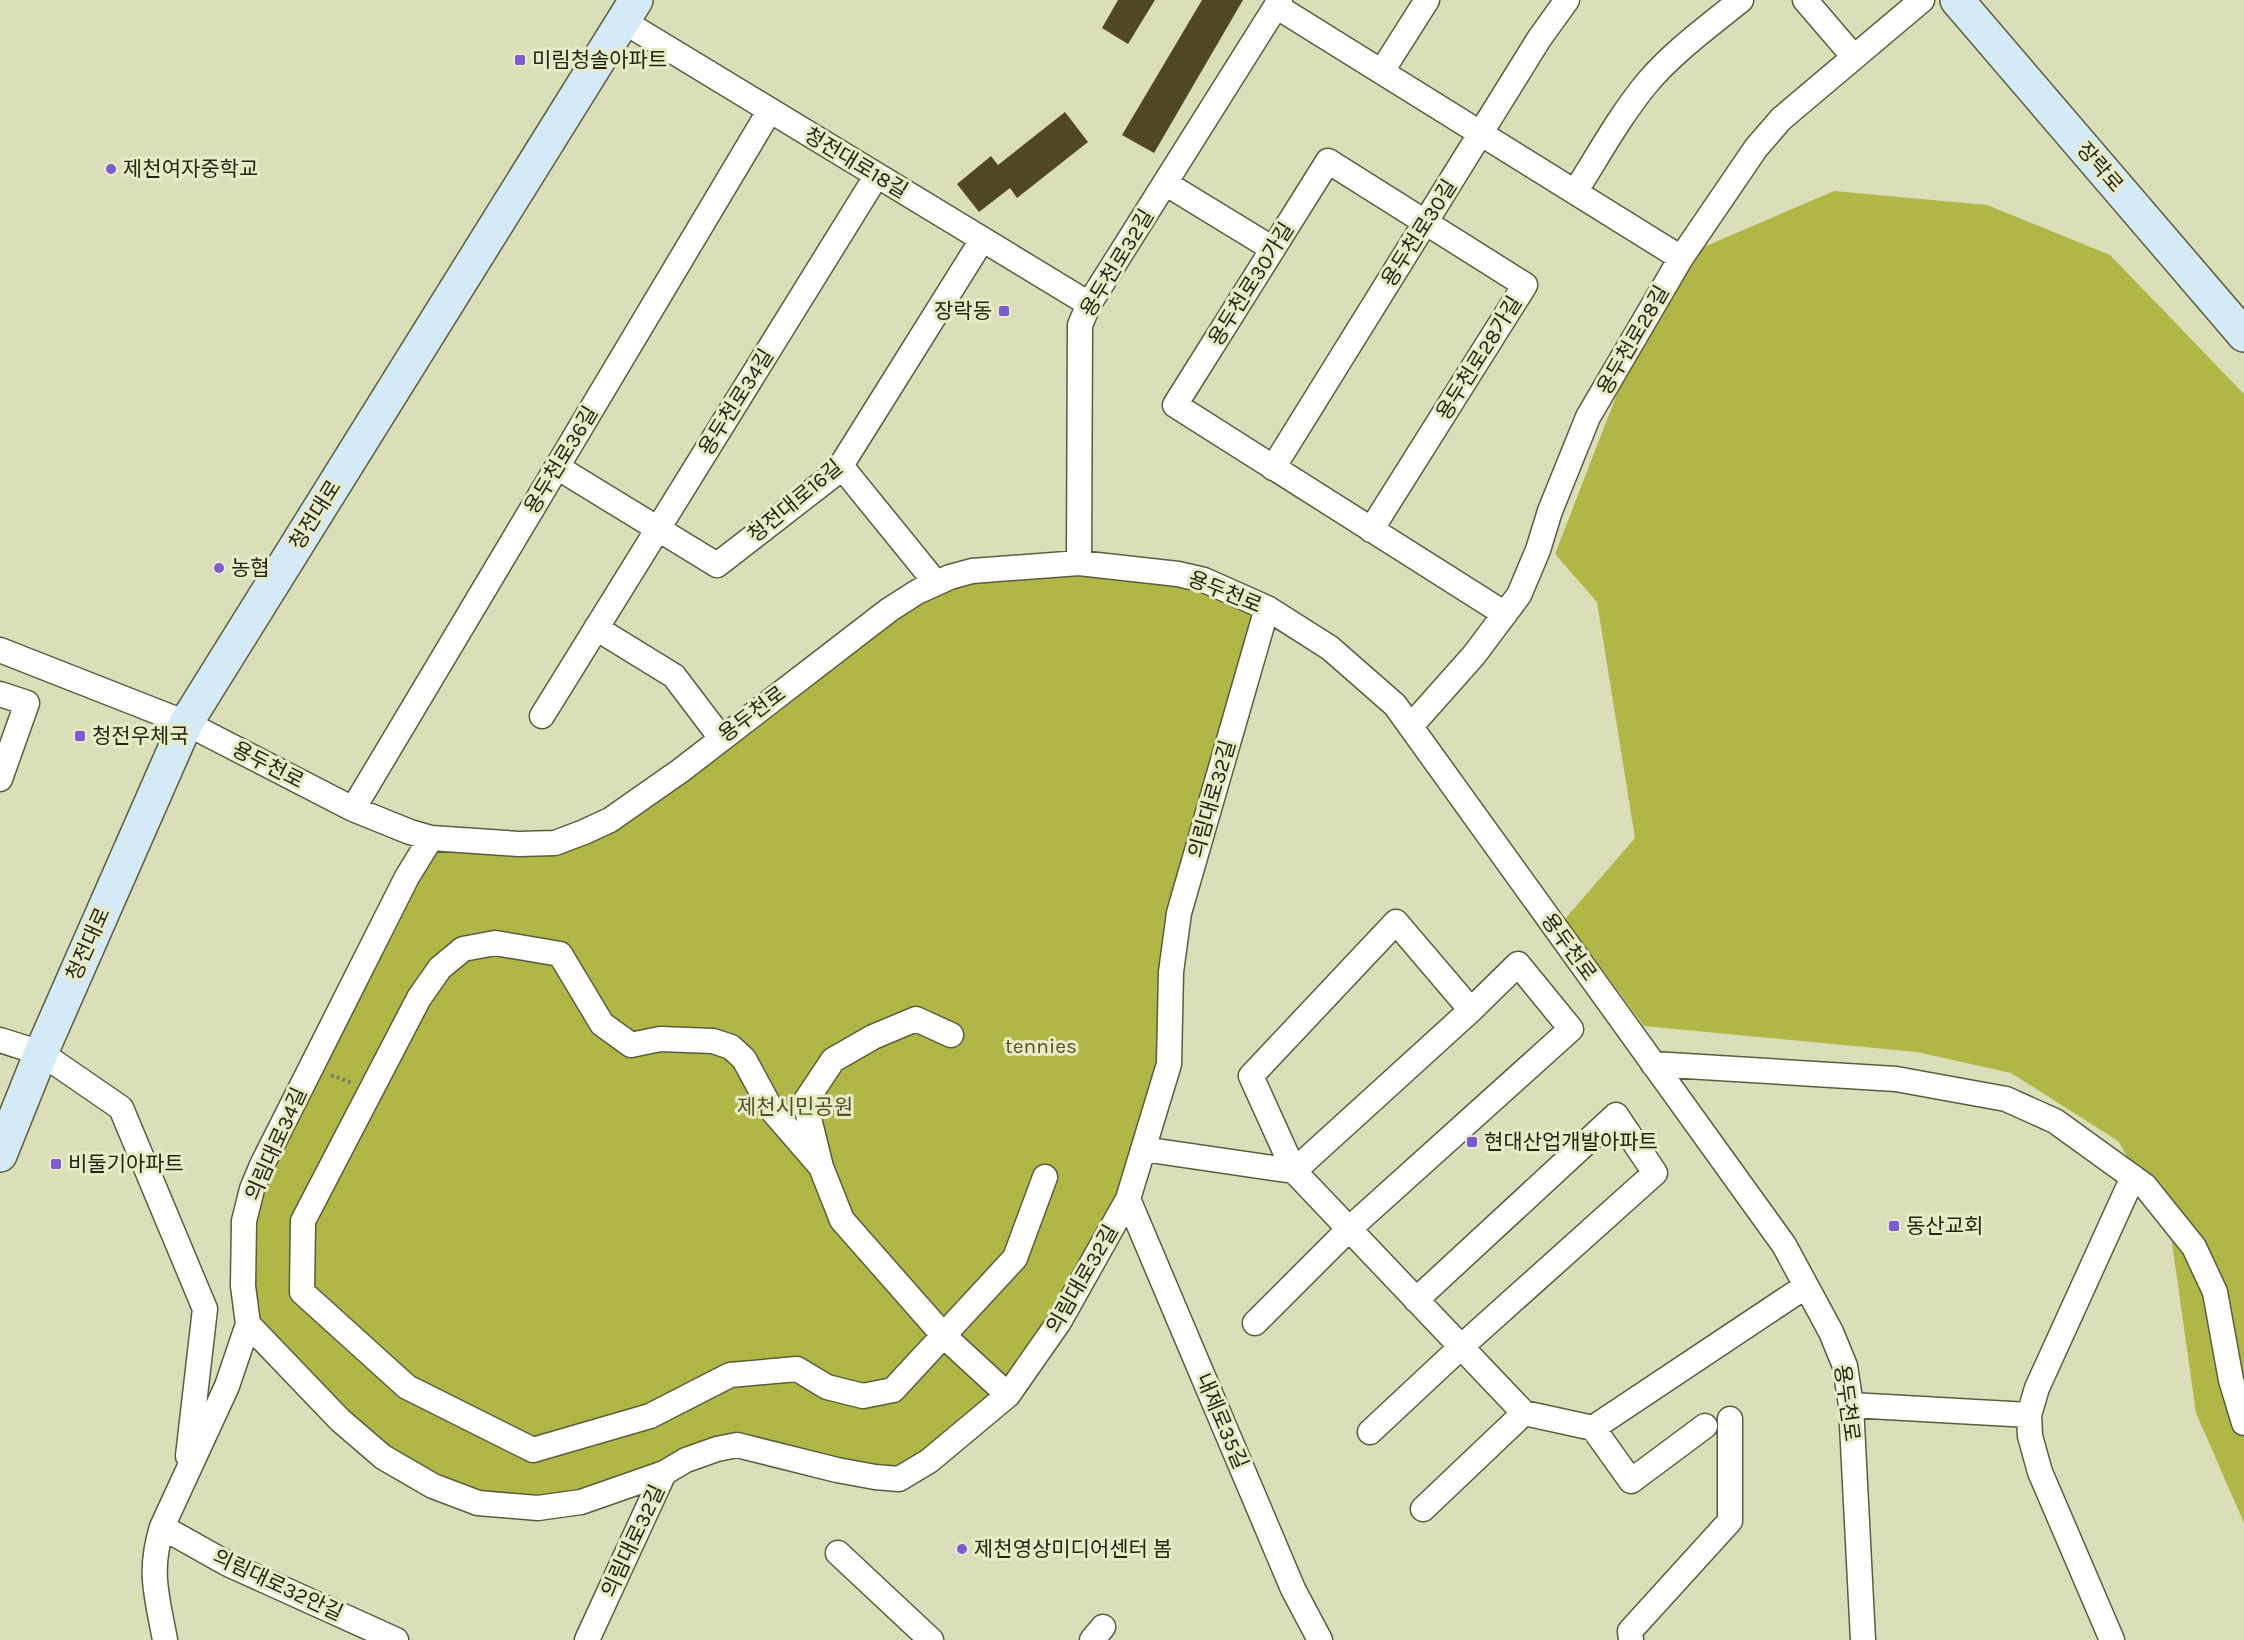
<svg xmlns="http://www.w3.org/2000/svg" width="2244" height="1640" viewBox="0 0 2244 1640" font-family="Karla,'Noto Sans KR',sans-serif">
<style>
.green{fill:#b0b747}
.building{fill:#514727}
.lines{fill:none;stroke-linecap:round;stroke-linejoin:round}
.street-casing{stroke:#5a5d3c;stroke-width:27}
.secondary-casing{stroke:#5a5d3c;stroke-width:36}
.path{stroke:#7d7f66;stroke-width:4;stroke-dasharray:3 3;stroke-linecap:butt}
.street{stroke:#fff;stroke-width:24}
.secondary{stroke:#d4eaf6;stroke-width:33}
.poi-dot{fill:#7d5bd5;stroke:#e8ecc6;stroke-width:2}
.labels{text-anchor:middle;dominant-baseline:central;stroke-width:6;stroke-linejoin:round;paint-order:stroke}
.poi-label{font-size:21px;fill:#232416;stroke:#e8ecc6;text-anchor:start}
.street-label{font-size:21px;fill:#232416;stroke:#e8ecc6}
.park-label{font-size:21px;fill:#4f5223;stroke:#e8ecc6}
</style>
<rect width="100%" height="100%" fill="#dbdfb9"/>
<path class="green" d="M1834 191 1987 205 2110 255 2244 394V1523L2196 1413 2170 1229 2118 1141 2011 1073 1917 1052 1644 1026 1565 919 1635 838 1597 602 1555 554 1617 394 1692 252Z
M1081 571 1174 584 1200 591 1259 613 1203 803 1169 1064 1128 1199 1002 1390 921 1452 892 1469 730 1438 586 1492 543 1499 483 1493 438 1476 388 1447 347 1413 255 1317 251 1239 260 1190 435 848H558L892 618 953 584Z"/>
<path class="building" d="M1118 0H1155L1128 44 1102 28Z
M1202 0H1243L1154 153 1122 135Z
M1065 112 1088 142 1017 198 1010 188 979 212 957 184 991 156 998 165Z"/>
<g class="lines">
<defs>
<path id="street" d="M1805 0 1854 57
M1276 6 1681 258
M623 21 1089 304
M1382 71 1427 0
M1165 183 1273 249
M1575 192C1598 156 1619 117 1647 83 1673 52 1709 26 1741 0
M841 466 936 583
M557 467 717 565 837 472 982 240
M1273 468 1539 39 1567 0
M1371 530 1525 285 1328 161 1175 405 1505 614
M1079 563 1080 325 1089 304 1280 0
M596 628 674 676 721 738
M0 650 186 723 353 809 410 832 431 838 519 844 555 843 584 832 610 820 680 771 889 610 917 592 950 577 972 571 1079 563 1178 574 1204 580 1267 608 1330 648 1395 705 1784 1245 1831 1332 1845 1366 1851 1405 1863 1640
M0 694 27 703 0 779
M542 716 877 175
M1411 726 1474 655 1519 595 1538 550 1550 511 1588 417 1681 258 1756 148 1781 119 1922 0
M353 809 770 110
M951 1035 916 1019 873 1037 833 1060 805 1102 821 1167 842 1220 944 1336 1008 1395
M0 1040 41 1053 121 1108 205 1309 188 1456
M1653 1064 1896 1079 2006 1099 2055 1121 2145 1186 2194 1247 2215 1292 2231 1380 2244 1423
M1143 1149 1294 1171 1251 1076 1396 922 1471 1010 1294 1171 1524 1413 1593 1428 1806 1286
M821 1167 771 1109 744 1059 731 1047 713 1041 660 1039 631 1045 602 1024 560 954 495 943 463 949 440 968 419 998 303 1221 302 1292 407 1387 533 1450 650 1416 730 1375 797 1369 827 1387 863 1396 893 1390 1015 1258 1045 1177
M1128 1199 1293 1589 1320 1640
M1255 1323 1349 1229 1571 1029 1518 964 1471 1010
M248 1324 340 1420 383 1457 433 1486 478 1503 538 1508 581 1502 664 1473
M1851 1405 2029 1415
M1593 1428 1631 1481 1705 1426
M1370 1432 1461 1347 1655 1173 1616 1115 1416 1300
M1423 1509 1524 1413
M162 1527 228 1564 396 1640
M838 1553 931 1640
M165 1640C157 1596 148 1572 162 1527L227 1386 248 1324 243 1286 244 1221 252 1189 262 1165 407 877 431 838
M587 1640 664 1473 686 1460 717 1449 737 1445 837 1470 875 1477 899 1479 929 1461 1008 1395 1059 1322 1128 1199 1169 1064 1171 972 1179 913 1267 608
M1092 1640 1103 1627
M1631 1640 1630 1631 1730 1521V1419
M2112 1640 2040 1472 2030 1436 2029 1415 2037 1388 2133 1177"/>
<path id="secondary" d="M1957 0 2244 335
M0 1155 41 1053 186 723 636 0"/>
</defs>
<use href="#street" class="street-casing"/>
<use href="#secondary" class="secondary-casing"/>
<path class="path" d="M331 1075 352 1083"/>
<use href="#street" class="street"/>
<use href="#secondary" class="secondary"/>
</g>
<g class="poi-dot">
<rect x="514" y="54" width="12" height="12" rx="3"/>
<circle cx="111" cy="169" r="6"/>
<rect x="998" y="305" width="12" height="12" rx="3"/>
<circle cx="219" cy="568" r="6"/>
<rect x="74" y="730" width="12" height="12" rx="3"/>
<rect x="1466" y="1136" width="12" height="12" rx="3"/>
<rect x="50" y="1158" width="12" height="12" rx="3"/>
<rect x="1888" y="1220" width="12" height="12" rx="3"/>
<circle cx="962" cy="1549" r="6"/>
</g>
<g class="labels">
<g class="poi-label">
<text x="532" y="60">미림청솔아파트</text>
<text x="123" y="169">제천여자중학교</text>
<text x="992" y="311" text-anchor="end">장락동</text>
<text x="231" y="568">농협</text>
<text x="92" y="736">청전우체국</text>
<text x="1484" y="1142">현대산업개발아파트</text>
<text x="68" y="1164">비둘기아파트</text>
<text x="1906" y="1226">동산교회</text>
<text x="974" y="1549">제천영상미디어센터 봄</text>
</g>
<g class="street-label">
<text transform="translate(856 163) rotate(31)">청전대로18길</text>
<text transform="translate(2100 167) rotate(49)">장락로</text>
<text transform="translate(1419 233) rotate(-58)">용두천로30길</text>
<text transform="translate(1117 263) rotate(-59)">용두천로32길</text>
<text transform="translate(1251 284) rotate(-58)">용두천로30가길</text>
<text transform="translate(1633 340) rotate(-60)">용두천로28길</text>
<text transform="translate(1479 358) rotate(-58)">용두천로28가길</text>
<text transform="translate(736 402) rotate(-58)">용두천로34길</text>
<text transform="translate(561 460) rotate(-59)">용두천로36길</text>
<text transform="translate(795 501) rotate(-40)">청전대로16길</text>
<text transform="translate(315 515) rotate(-58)">청전대로</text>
<text transform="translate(1225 592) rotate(22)">용두천로</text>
<text transform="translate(752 714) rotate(-37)">용두천로</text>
<text transform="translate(268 765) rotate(27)">용두천로</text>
<text transform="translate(1212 799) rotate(-74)">의림대로32길</text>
<text transform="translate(88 944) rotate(-66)">청전대로</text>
<text transform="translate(1569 947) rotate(54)">용두천로</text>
<text transform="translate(276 1144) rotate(-66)">의림대로34길</text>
<text transform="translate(1082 1279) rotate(-60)">의림대로32길</text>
<text transform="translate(1847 1403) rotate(82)">용두천로</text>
<text transform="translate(1222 1421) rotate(67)">내제로35길</text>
<text transform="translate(633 1541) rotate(-65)">의림대로32길</text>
<text transform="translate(278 1585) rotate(25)">의림대로32안길</text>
</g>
<g class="park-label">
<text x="1041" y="1046">tennies</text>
<text x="795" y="1107">제천시민공원</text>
</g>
</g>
</svg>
